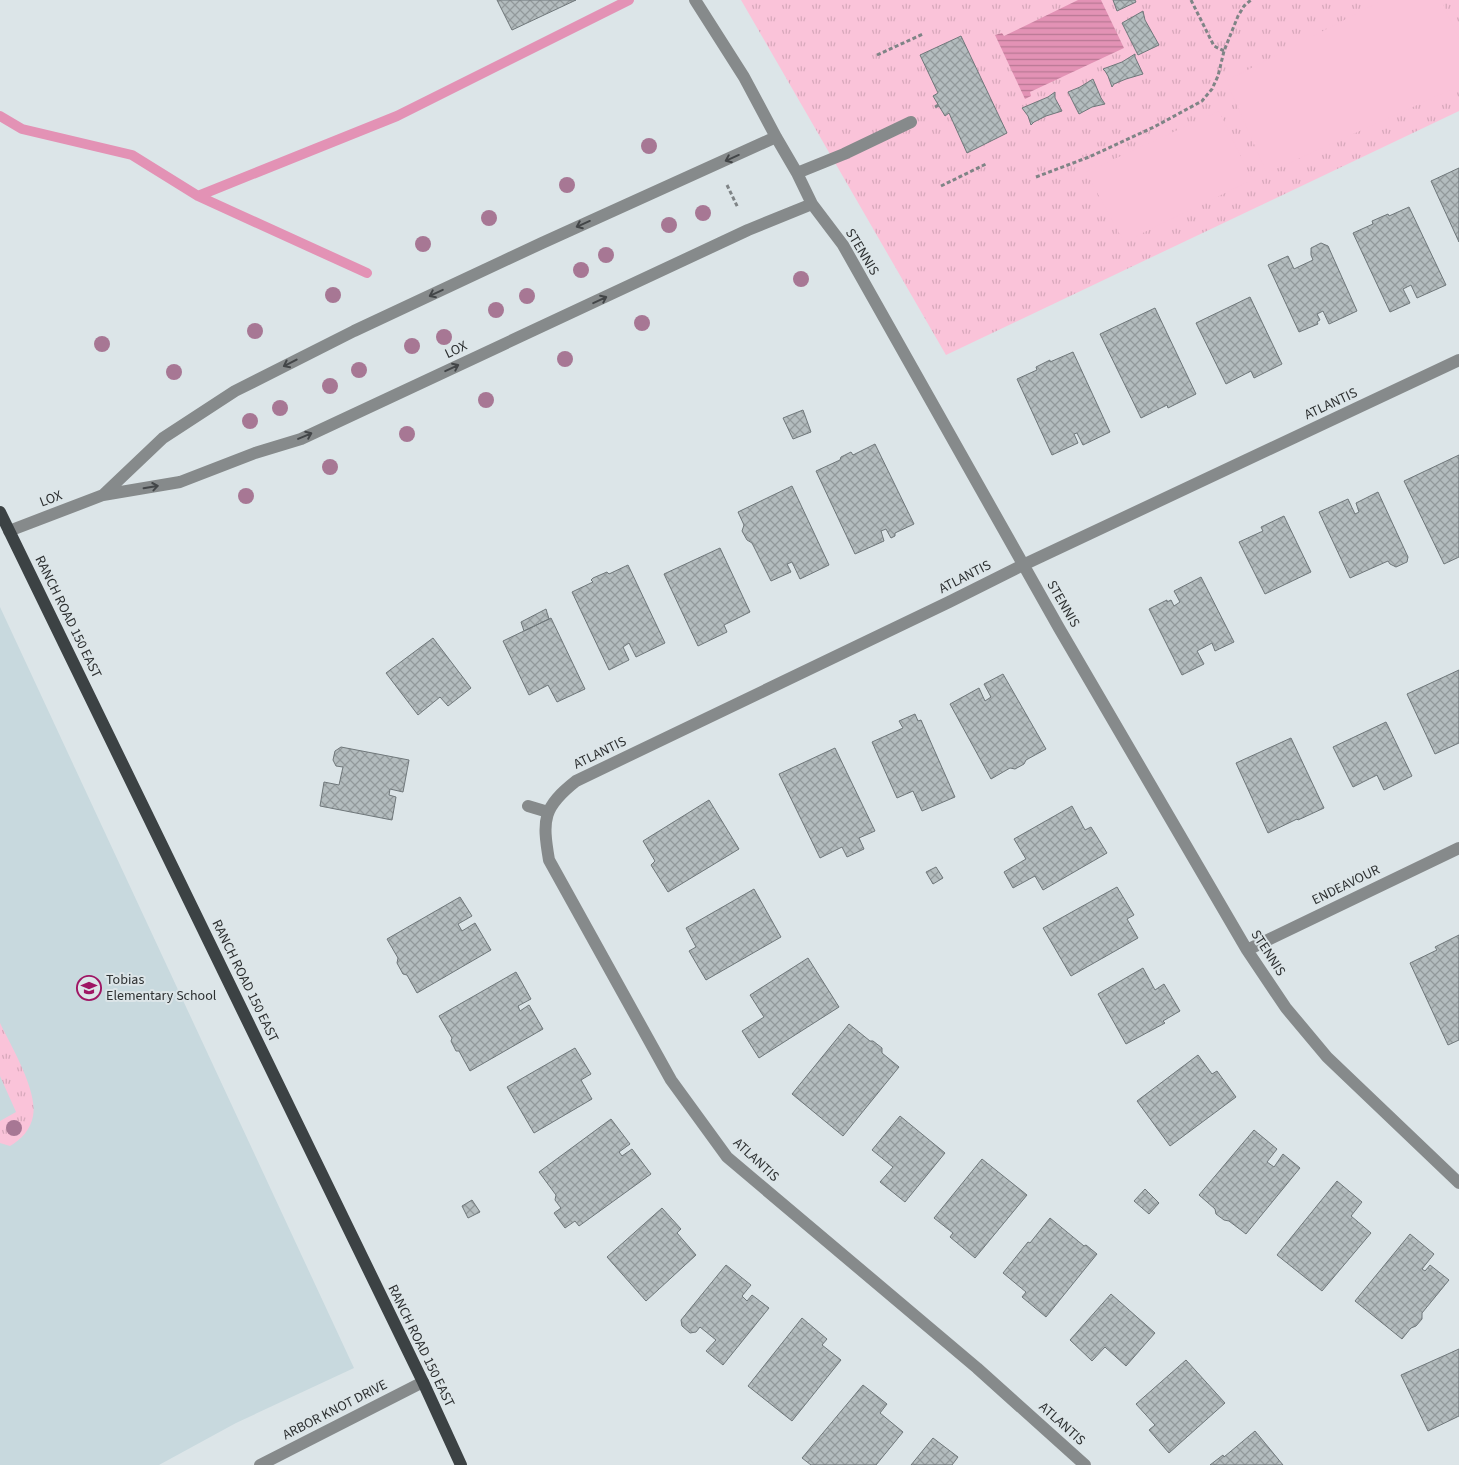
<svg xmlns="http://www.w3.org/2000/svg" width="1459" height="1465" viewBox="0 0 1459 1465" font-family="'Source Sans 3',sans-serif">
<style>
.built{fill:#c8d9de}
.grass{fill:url(#grass-tufts)}
.pitch{fill:#fac3d9}
.water{fill:url(#water-rules)}
.lines{fill:none;stroke-linecap:round;stroke-linejoin:round}
.stream{stroke:#e392b5;stroke-width:10}
.building{fill:url(#building-cross-hatch);stroke:#6f777a}
.path{stroke:#7f8486;stroke-width:3;stroke-dasharray:4 2.5;stroke-linecap:butt}
.minor{stroke:#868a8b;stroke-width:12}
.major{stroke:#3c4244;stroke-width:12}
.tree{fill:#a77794}
.oneway{stroke:#434648}
.labels{text-anchor:middle;dominant-baseline:central;stroke-width:4;stroke-linejoin:round;paint-order:stroke}
.street-label{font-size:14px;fill:#2d3031;stroke:#dce5e8}
.poi-label{font-size:14px;fill:#2d3031;stroke:#dce5e8;text-anchor:start}
</style>
<defs>
<pattern id="grass-tufts" width="24" height="20" patternUnits="userSpaceOnUse" patternTransform="scale(1.25)"><rect width="24" height="20" fill="#fac3d9"/><path d="M3 7l-1-3M5 7V3M7 7l1-3M15 17l-1-3M17 17v-4M19 17l1-3" fill="none" stroke="#d7a8bb"/></pattern>
<pattern id="water-rules" width="6" height="5" patternUnits="userSpaceOnUse" patternTransform="scale(1.25)"><rect width="6" height="5" fill="#e392b5"/><path d="M0 2.5h6" fill="none" stroke="#b87894"/></pattern>
<pattern id="building-cross-hatch" width="8" height="8" patternUnits="userSpaceOnUse" patternTransform="scale(1.25)"><rect width="8" height="8" fill="#b3bcbe"/><path d="M0 0l8 8M0 8l8-8" fill="none" stroke="#92999b"/></pattern>
</defs>
<rect width="100%" height="100%" fill="#dce5e8"/>
<path class="built" d="M0 607 354 1368 236 1423 159 1465H0Z"/>
<path class="grass" d="M741 0H1459V111L946 355Z
M0 1023C11 1046 38 1091 33 1116 31 1129 21 1140 10 1146L0 1143V1121L16 1112 0 1076Z"/>
<path class="pitch" d="M1383 0H1441L1459 39V86L1267 173 1226 81Z
M1219 111 1252 180 1124 242 1086 172Z"/>
<path class="water" d="M1078 0H1101L1124 48 1030 92 1031 96 1025 99 995 35 1002 33 1004 36Z"/>
<g class="lines">
<path class="stream" d="M0 116 22 129 132 155 198 196 367 273
M198 196 397 116 629 0"/>
</g>
<path class="building" d="M497 0H576L512 30Z
M1113 0H1135L1136 2 1117 11Z
M1143 11 1145 20 1159 45 1138 55 1122 23Z
M961 36 1007 133 967 153 949 113 945 116 933 96 938 93 920 55Z
M1135 54V57L1143 74 1126 79 1114 84 1112 87 1108 76 1105 71 1103 69 1122 62Z
M1093 79 1101 98 1105 104 1092 107 1079 114 1068 92 1080 87Z
M1055 92V98L1062 111 1046 116 1034 122 1031 125 1028 116 1022 108 1048 97Z
M1459 168V242L1431 181Z
M1409 207 1446 285 1417 298 1411 285 1403 289 1410 303 1390 312 1353 233 1373 224 1372 221 1388 214 1389 216Z
M1321 243 1328 246 1357 311 1329 324 1323 311 1317 314 1320 320 1317 322 1318 324 1299 332 1268 265 1288 256 1294 269 1313 260 1311 255V248Z
M1250 297 1282 364 1254 378 1251 371 1226 384 1196 323Z
M1155 308 1196 394 1168 408 1167 405 1141 418 1100 334Z
M1073 352 1110 432 1083 445 1077 433 1074 434 1078 443 1052 455 1017 379 1037 370 1036 367 1050 360V362Z
M803 410 811 432 793 439 783 418Z
M875 444 914 524 895 533V536L891 538 886 529 881 531 884 541 855 554 816 471 840 460 841 457 851 452 853 455Z
M1459 455V557L1444 564 1404 481Z
M792 486 829 565 800 579 792 562 787 564 791 572 771 581 752 543 747 540 742 531 744 525 738 512Z
M1378 492 1408 557 1407 562 1396 567 1390 564 1388 561 1350 578 1319 512 1348 499 1355 514 1359 512 1356 503Z
M1284 516 1311 572 1265 594 1239 542 1263 531 1261 527Z
M720 548 750 612 724 625 727 632 698 646 664 574Z
M628 565 665 643 636 657 629 643 623 647 629 660 609 670 572 592 593 582 591 580 593 578 607 572 609 574Z
M1201 577 1234 642 1215 651 1212 643 1197 651 1204 664 1182 675 1149 609 1167 600V602L1171 600 1174 606 1180 602 1174 591Z
M546 609 549 619 524 631 521 622Z
M551 618 585 689 557 702 548 685 529 695 503 641Z
M433 638 471 688 448 706 440 697 418 715 386 673Z
M1459 670V743L1435 754 1407 694Z
M1003 674 1046 749 1026 760 1024 764 1015 769 1010 768 991 779 950 704 979 688 985 701 991 697 984 684Z
M915 714 918 721 921 720 955 797 922 811 913 791 897 798 872 742 903 728 899 721Z
M1386 722 1412 776 1384 790 1377 775 1353 787 1333 747Z
M1291 738 1324 808 1298 820 1297 819 1268 833 1236 763Z
M341 747 409 760 403 792 390 789 389 795 396 797 392 820 320 806 324 782 339 785 343 767 336 766 333 760 335 751Z
M835 748 875 831 859 838 864 849 847 857 842 847 820 858 779 774Z
M709 800 739 849 668 892 651 865 655 861 643 841Z
M1072 806 1085 830 1091 827 1107 853 1043 890 1035 876 1013 888 1004 872 1026 859 1014 839Z
M936 867 943 878 933 884 926 872Z
M1117 887 1134 915 1127 919 1138 938 1071 976 1043 928Z
M754 889 781 937 706 980 689 951 696 947 686 928Z
M460 897 472 916 458 924 462 931 475 923 491 950 417 993 407 975 403 974 397 963 398 958 387 939Z
M1459 935V1040L1448 1045 1410 963 1437 950 1435 947Z
M808 958 839 1007 759 1058 742 1031 764 1017 750 995Z
M1143 968 1155 990 1164 984 1180 1011 1163 1021 1165 1023 1126 1044 1098 994Z
M516 972 531 999 518 1006 520 1011 529 1005 543 1029 470 1071 459 1051H456L451 1041 452 1038 439 1016Z
M849 1024 870 1041H873L882 1048V1053L899 1067 843 1136 792 1094Z
M575 1048 591 1074 581 1080 592 1099 534 1133 507 1087Z
M1198 1055 1212 1074 1217 1071 1236 1097 1170 1146 1137 1101Z
M900 1116 945 1153 905 1202 880 1182 893 1167 872 1150Z
M611 1119 630 1144 619 1152 622 1156 632 1149 651 1174 579 1226 575 1221 565 1228 554 1213 561 1208 555 1200 556 1195 539 1172Z
M1254 1130 1277 1149 1267 1162 1274 1167 1283 1154 1300 1168 1246 1234 1229 1221 1224 1220 1216 1214 1215 1209 1199 1195Z
M982 1159 1027 1195 975 1258 950 1237 953 1233 934 1218Z
M1337 1181 1362 1202 1351 1216 1371 1233 1322 1291 1277 1255Z
M1145 1189 1159 1203 1149 1214 1134 1201Z
M472 1200 480 1212 468 1218 462 1206Z
M662 1208 681 1229 677 1233 696 1255 646 1301 607 1257Z
M1050 1218 1084 1246 1086 1245 1097 1254 1046 1317 1022 1297 1026 1292 1003 1273 1028 1242 1030 1243Z
M1410 1234 1434 1254 1422 1269 1425 1271 1430 1265 1449 1280 1422 1313V1319L1416 1326 1411 1328 1402 1339 1355 1301Z
M726 1265 751 1285 742 1296 747 1301 752 1295 769 1308 723 1365 706 1351 716 1340 700 1327 696 1332 690 1333 682 1326 681 1320Z
M1111 1294 1155 1333 1126 1366 1105 1347 1092 1361 1070 1340Z
M802 1318 827 1339 822 1345 841 1360 792 1421 748 1386Z
M1459 1349V1416L1428 1431 1401 1375Z
M1186 1360 1225 1403 1169 1453 1149 1430 1155 1425 1136 1404Z
M863 1385 887 1404 880 1413 903 1432 876 1465H811L802 1458Z
M1255 1431 1283 1465H1210L1223 1455 1224 1457Z
M933 1438 958 1457 952 1465H911Z"/>
<g class="lines">
<path class="path" d="M1191 0 1214 46 1224 51
M877 55 923 34
M935 107 939 105
M1036 177 1089 157 1154 127 1202 101 1212 89 1218 76 1224 51 1238 16 1244 6 1251 0
M727 185 738 208
M941 186 986 164"/>
<path class="minor" d="M695 0 744 77 776 137 797 173 812 204 843 245 1059 628 1247 950 1286 1008 1327 1057 1459 1183
M797 173 844 154 911 122
M103 495 163 438 235 391 354 331 542 243 776 137
M9 531 103 495 180 482 255 453 301 439 748 230 812 204
M528 806 548 812
M1247 950 1459 848
M260 1465 423 1382
M1085 1465 977 1368 727 1157 671 1080 549 860C542 819 543 807 576 781L949 602 1023 565 1459 360"/>
<path class="major" d="M0 512 423 1382 461 1465"/>
</g>
<g class="tree">
<circle cx="649" cy="146" r="8"/>
<circle cx="567" cy="185" r="8"/>
<circle cx="703" cy="213" r="8"/>
<circle cx="489" cy="218" r="8"/>
<circle cx="669" cy="225" r="8"/>
<circle cx="423" cy="244" r="8"/>
<circle cx="606" cy="255" r="8"/>
<circle cx="581" cy="270" r="8"/>
<circle cx="801" cy="279" r="8"/>
<circle cx="333" cy="295" r="8"/>
<circle cx="527" cy="296" r="8"/>
<circle cx="496" cy="310" r="8"/>
<circle cx="642" cy="323" r="8"/>
<circle cx="255" cy="331" r="8"/>
<circle cx="444" cy="337" r="8"/>
<circle cx="102" cy="344" r="8"/>
<circle cx="412" cy="346" r="8"/>
<circle cx="565" cy="359" r="8"/>
<circle cx="359" cy="370" r="8"/>
<circle cx="174" cy="372" r="8"/>
<circle cx="330" cy="386" r="8"/>
<circle cx="486" cy="400" r="8"/>
<circle cx="280" cy="408" r="8"/>
<circle cx="250" cy="421" r="8"/>
<circle cx="407" cy="434" r="8"/>
<circle cx="330" cy="467" r="8"/>
<circle cx="246" cy="496" r="8"/>
<circle cx="14" cy="1128" r="8"/>
</g>
<defs><path id="oneway-shaft" d="M-6 0H5M1.5-3L5.5 0L1.5 3" fill="none" stroke-width="1.6" stroke-linecap="round" stroke-linejoin="round" transform="scale(1.25)"/></defs>
<g class="oneway">
<use href="#oneway-shaft" transform="translate(732 158) rotate(156)"/>
<use href="#oneway-shaft" transform="translate(583 224) rotate(156)"/>
<use href="#oneway-shaft" transform="translate(436 293) rotate(155)"/>
<use href="#oneway-shaft" transform="translate(600 300) rotate(-25)"/>
<use href="#oneway-shaft" transform="translate(290 363) rotate(153)"/>
<use href="#oneway-shaft" transform="translate(452 368) rotate(-25)"/>
<use href="#oneway-shaft" transform="translate(305 436) rotate(-23)"/>
<use href="#oneway-shaft" transform="translate(151 487) rotate(-9)"/>
</g>
<defs>
<symbol id="school-ring" viewBox="-11 -11 22 22"><circle r="9.5" fill="#dce5e8" stroke="#9f1664" stroke-width="1.5"/><path d="M0-5L7-2L0 1L-7-2ZM-4 1L0 2.5L4 1V4Q0 6-4 4Z" fill="#9f1664"/></symbol>
</defs>
<g fill-rule="evenodd">
<use href="#school-ring" x="75" y="974" width="28" height="28"/>
</g>
<g class="labels">
<g class="street-label">
<text transform="translate(862 252) rotate(59)">STENNIS</text>
<text transform="translate(456 350) rotate(-25)">LOX</text>
<text transform="translate(1331 404) rotate(-25)">ATLANTIS</text>
<text transform="translate(51 499) rotate(-21)">LOX</text>
<text transform="translate(965 577) rotate(-27)">ATLANTIS</text>
<text transform="translate(1063 604) rotate(60)">STENNIS</text>
<text transform="translate(68 617) rotate(64)">RANCH ROAD 150 EAST</text>
<text transform="translate(600 753) rotate(-26)">ATLANTIS</text>
<text transform="translate(1346 885) rotate(-26)">ENDEAVOUR</text>
<text transform="translate(1268 953) rotate(57)">STENNIS</text>
<text transform="translate(245 981) rotate(64)">RANCH ROAD 150 EAST</text>
<text transform="translate(756 1160) rotate(43)">ATLANTIS</text>
<text transform="translate(421 1346) rotate(64)">RANCH ROAD 150 EAST</text>
<text transform="translate(335 1410) rotate(-27)">ARBOR KNOT DRIVE</text>
<text transform="translate(1062 1424) rotate(42)">ATLANTIS</text>
</g>
<g class="poi-label">
<text x="106" y="980">Tobias<tspan x="106" dy="16">Elementary School</tspan></text>
</g>
</g>
</svg>
